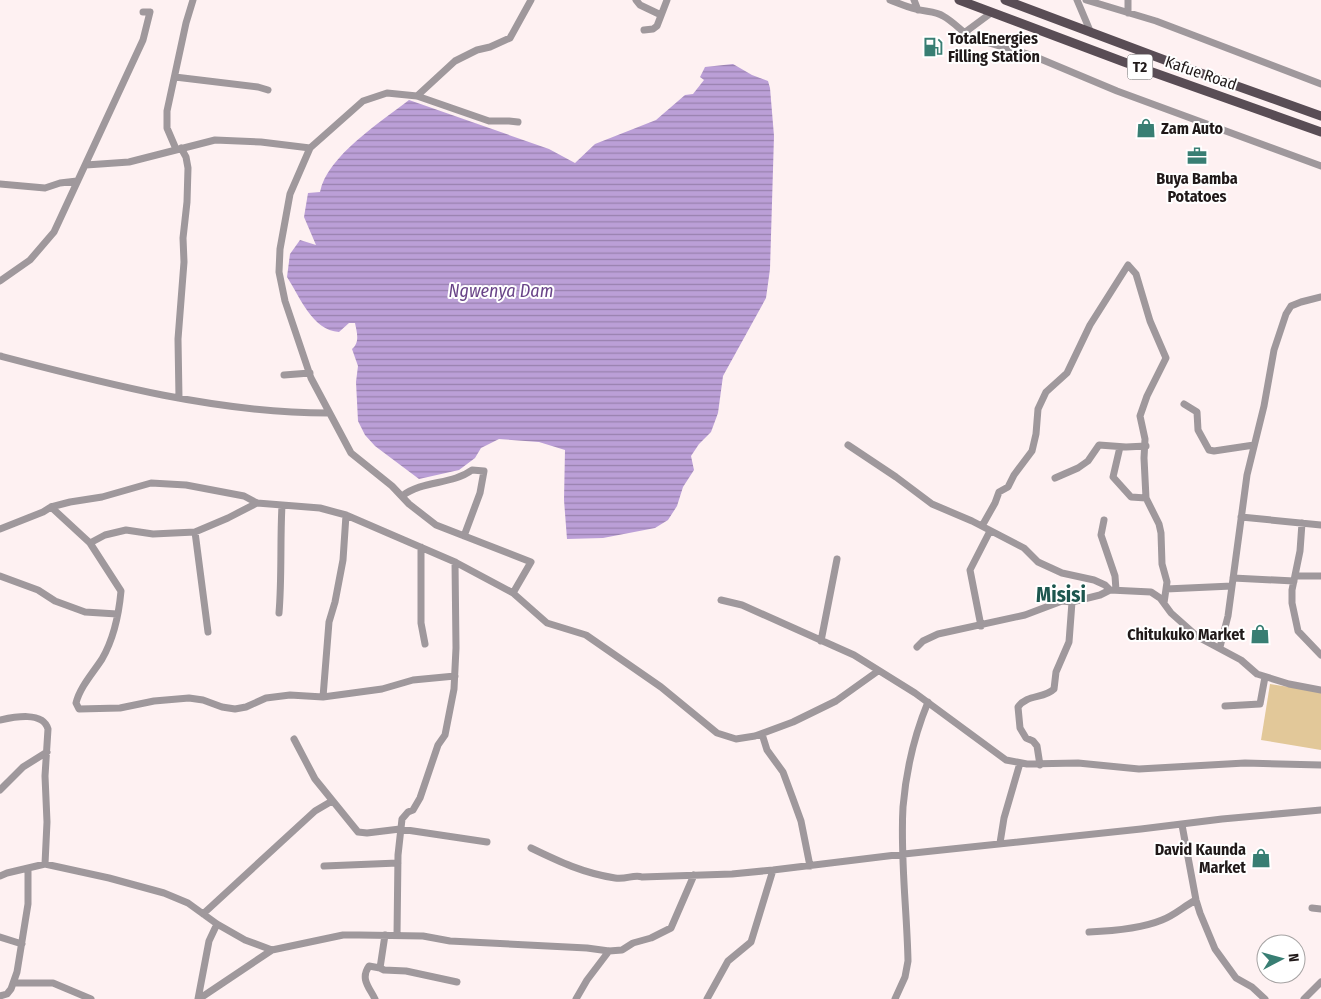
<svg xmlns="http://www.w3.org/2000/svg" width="1321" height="999" viewBox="0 0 1321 999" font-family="'Fira Sans Condensed',sans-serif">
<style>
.park{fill:#e2c899}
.water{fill:url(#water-rules)}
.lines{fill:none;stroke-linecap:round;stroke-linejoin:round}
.minor{stroke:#9f989c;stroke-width:7}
.major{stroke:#594d55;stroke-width:9}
.labels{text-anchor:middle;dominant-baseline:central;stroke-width:4;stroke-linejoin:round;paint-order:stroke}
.shield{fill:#fff;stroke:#635e5e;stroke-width:1}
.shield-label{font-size:15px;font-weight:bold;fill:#201919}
.poi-label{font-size:16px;font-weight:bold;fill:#201919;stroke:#fff;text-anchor:start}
.street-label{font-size:16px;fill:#201919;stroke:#fff}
.water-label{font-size:18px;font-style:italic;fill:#694488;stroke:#fff}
.district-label{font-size:21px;font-weight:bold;fill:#1d564e;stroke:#fff}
</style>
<defs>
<pattern id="water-rules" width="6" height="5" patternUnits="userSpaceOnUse" patternTransform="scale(1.25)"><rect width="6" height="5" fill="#bb9fd7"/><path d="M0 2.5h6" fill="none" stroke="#9881ae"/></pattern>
</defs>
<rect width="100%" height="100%" fill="#fef1f2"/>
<path class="park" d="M1270 684 1321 692V750L1261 740Z"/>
<path class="water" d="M733 64 752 75 768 81 770 88 774 136 770 269 766 298 723 376 718 413 711 432 699 444 691 456 694 470 683 487 677 506 668 520 655 528 603 538 567 539 564 500 565 450 539 442 499 439 481 448 475 458 459 470 419 479 375 446 365 435 358 421 356 382 358 366 352 349C360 342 357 333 355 323H349L339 332C312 330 300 297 287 277L290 254 300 240 316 245 304 217 308 193 320 192C327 156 381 122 409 100L549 149 575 163 595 144 656 120 685 95 693 94 704 80 700 77 705 67Z"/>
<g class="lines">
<path class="minor" d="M636 0 640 5 661 15
M890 0C898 3 907 7 916 9 926 12 935 11 943 16 954 22 962 32 972 38L1031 55 1117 91 1321 166
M914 0 918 10
M1077 0 1091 33
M1086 0 1156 21 1321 84
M1128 0V13
M644 30 653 29 657 26 667 0
M964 33 991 13
M175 77 258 87 268 90
M417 96 455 61 477 50 490 47 510 38 531 0
M176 149 167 128V111L186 23 193 0
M86 165 129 162 215 140 261 142 310 148
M0 184 45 188 60 183 77 181
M0 281 30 260 54 232 143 40 150 12H143
M0 356C107 384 217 413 328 413
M284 375 310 373
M179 398 178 339 184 262 183 238 187 202 188 168 186 157 181 148
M1184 404 1197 412 1198 430 1209 450 1214 451 1254 445
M848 445 896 477 932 504 972 521 1024 548 1038 562 1062 573 1094 580 1105 585 1110 590 1151 592 1160 598 1171 613 1198 637 1241 660 1257 674 1289 684 1321 690
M1120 447 1113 477 1131 497 1146 498
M1055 478 1078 468 1088 461 1099 445 1126 447 1146 446
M402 496C423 480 452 485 472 470L484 471 480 493 464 536
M51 507 90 543 121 591C119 613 113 640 102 659 93 673 80 687 76 703L79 709 120 708 154 701 189 698 203 700 222 707 235 709 246 707 266 698 290 695 323 697 382 689 413 680 455 676
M1241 517 1321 525
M1104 520 1101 535 1115 576 1116 590
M1302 523 1300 551 1292 590V603L1298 631 1321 655
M982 526 995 503 999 492 1008 487 1014 475 1032 451 1036 434 1038 409 1046 392 1067 373 1090 325 1128 265 1136 274 1150 321 1166 358 1147 396 1140 416 1145 439 1144 458 1146 498 1159 524 1161 533 1162 564 1167 582 1164 603
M0 529 43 512 51 507 70 502 102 497 151 483 186 485 244 496 257 503 320 508 346 515 455 562 513 593 547 623 586 635 661 687 717 733 736 739 755 736 793 722 836 701 878 671
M195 532 208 632
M90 543 105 535 126 530 153 534 195 532 228 518 257 503
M421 547V623L425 644
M0 576 38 590 55 601 85 612 117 614
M1295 576H1321
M1233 578 1294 581
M1166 589 1232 586
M513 593 531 562 436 525 409 504 392 486 351 453 311 378 285 301 279 272 280 249 290 194 310 148 363 101 387 93 417 96 489 121H509L518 122
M721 600 742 605 854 655 915 693 1006 760 1027 764 1078 763 1139 769 1245 763 1321 765
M279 613C282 577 280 541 282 505
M981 626 970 570 990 531
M821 641 837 559
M917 647 923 641 938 634 1025 615 1062 601 1072 602
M1220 647 1228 616 1247 475 1264 406 1274 350 1286 314 1291 306 1301 302 1321 297
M323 697 329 622 335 602 343 560 346 515
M1225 706 1260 704 1265 677
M0 720C14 717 43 711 48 729L45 776 47 822 45 864
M762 734 767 750 783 772 793 799 801 821 810 866
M294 739 315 779 358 832 367 833 400 829 487 842
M1040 765 1037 746 1033 741 1026 738 1020 728 1018 707C1027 694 1044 699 1054 689L1056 672 1069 642 1072 602 1100 595 1110 590
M0 790 23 767 47 752
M1182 825 1196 900 1200 913 1215 949 1236 978 1252 987 1265 999
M1000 843 1004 818 1020 763
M531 848C560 862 583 873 615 878 626 880 634 874 642 877L732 874 773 870 904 854 1141 829 1222 819 1321 810
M324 866 398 863
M0 876 7 873 45 864 109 878 164 893 188 903 217 924 245 940 272 950 343 935H359L423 936 450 941 587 948 609 951 622 950 633 943 651 938 671 928 694 875
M1312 908 1321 909
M203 914 315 811 332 801
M1089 932C1113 931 1140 929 1162 920 1175 915 1184 906 1196 900
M397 935 398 855 402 819 408 812 413 810 420 798 438 745 445 735 454 689 456 648 455 562
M0 937 22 944
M380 968 384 970 406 971 457 982
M14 983H53L91 999
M0 996 7 994 11 989 17 972 28 904V868
M198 999 209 941 217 924
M199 999 272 950
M375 999C369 987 360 979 369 966L380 968 385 935
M576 999 587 980 609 951
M707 999 728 961 751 942 773 870
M895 999 905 977 908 961C907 910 900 858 903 807 906 771 914 736 928 702
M1304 999 1321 982"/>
<path class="major" d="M959 0 1124 62 1321 132
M1005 0 1178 65 1321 116"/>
</g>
<defs>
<symbol id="fuel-bare" viewBox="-9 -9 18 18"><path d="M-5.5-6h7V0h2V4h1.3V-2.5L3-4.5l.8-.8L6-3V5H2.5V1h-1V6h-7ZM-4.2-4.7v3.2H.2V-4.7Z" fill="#387e73" stroke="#fff" stroke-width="2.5" paint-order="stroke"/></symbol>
<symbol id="shop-bare" viewBox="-9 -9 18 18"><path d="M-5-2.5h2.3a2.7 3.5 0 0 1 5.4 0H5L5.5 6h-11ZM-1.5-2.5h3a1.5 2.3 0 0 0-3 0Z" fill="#387e73" stroke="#fff" stroke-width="2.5" paint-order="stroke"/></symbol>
<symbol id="office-bare" viewBox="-9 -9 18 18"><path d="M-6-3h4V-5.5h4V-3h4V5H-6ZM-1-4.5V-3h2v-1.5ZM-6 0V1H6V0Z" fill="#387e73" stroke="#fff" stroke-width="2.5" paint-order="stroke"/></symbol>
</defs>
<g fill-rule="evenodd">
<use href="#fuel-bare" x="919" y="33" width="28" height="28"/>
<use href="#shop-bare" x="1132" y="114" width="28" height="28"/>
<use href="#office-bare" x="1183" y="142" width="28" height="28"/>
<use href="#shop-bare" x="1246" y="620" width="28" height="28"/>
<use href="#shop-bare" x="1247" y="844" width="28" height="28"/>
</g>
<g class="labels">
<rect class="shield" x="1127.5" y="54.5" width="25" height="25" rx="4"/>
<g class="shield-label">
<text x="1140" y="67">T2</text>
</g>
<g class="poi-label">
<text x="948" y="38">TotalEnergies<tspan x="948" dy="18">Filling Station</tspan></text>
<text x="1161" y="128">Zam Auto</text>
<text x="1197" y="178" text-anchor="middle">Buya Bamba<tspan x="1197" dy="18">Potatoes</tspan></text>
<text x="1245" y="634" text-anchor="end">Chitukuko Market</text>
<text x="1246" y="849" text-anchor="end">David Kaunda<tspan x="1246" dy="18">Market</tspan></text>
</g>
<g class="street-label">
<text transform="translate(1201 73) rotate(19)">Kafue Road</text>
</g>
<g class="water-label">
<text x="501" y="291">Ngwenya Dam</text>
</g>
<g class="district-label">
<text x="1061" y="595">Misisi</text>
</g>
</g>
<g transform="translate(1281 959) rotate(84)"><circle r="24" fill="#ffffff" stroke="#a6a3a3"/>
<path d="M0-4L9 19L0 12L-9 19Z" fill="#387e73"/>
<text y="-8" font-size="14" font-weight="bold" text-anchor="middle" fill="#201919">N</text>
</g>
</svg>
